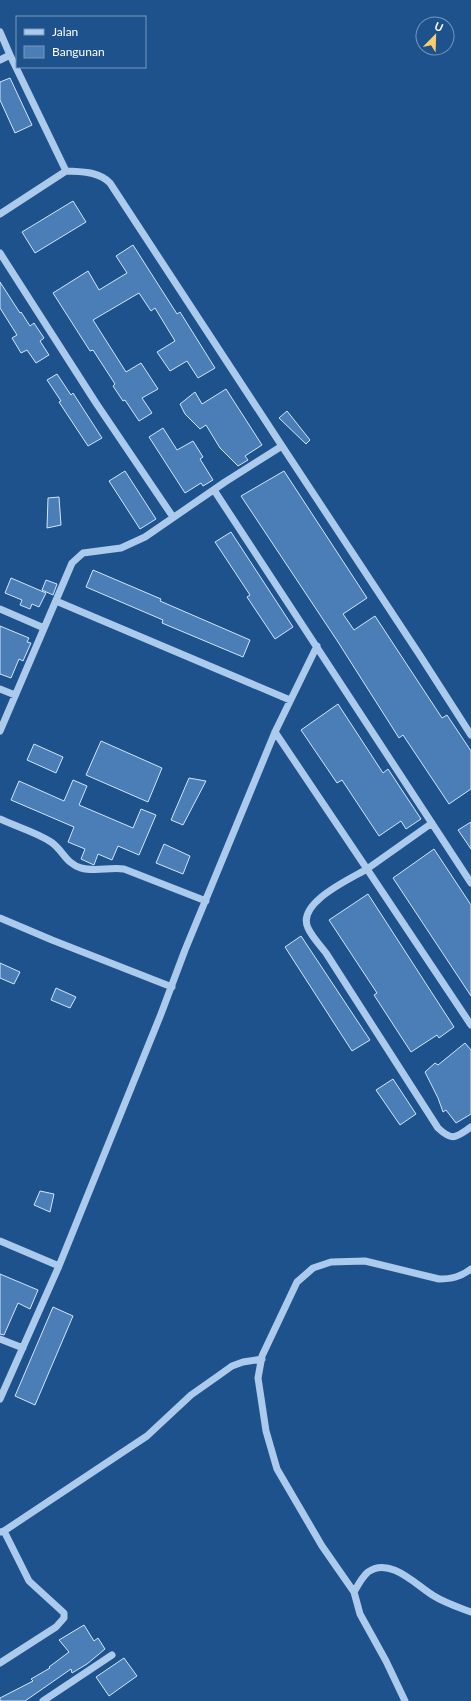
<svg xmlns="http://www.w3.org/2000/svg" width="471" height="1701" viewBox="0 0 471 1701" font-family="Lato,sans-serif">
<style>
.building{fill:#4b7eb7;stroke:#d2e5f9}
.lines{fill:none;stroke-linecap:round;stroke-linejoin:round}
.minor{stroke:#accbec;stroke-width:7}
</style>
<rect width="100%" height="100%" fill="#1e528d"/>
<path class="building" d="M10 78 32 125 15 133 0 100V82Z
M73 201 86 222 35 253 22 232Z
M133 245 177 314 180 312 215 368 198 378 187 361 170 371 157 352 175 341 155 308 151 311 139 293 93 320 126 372 141 363 158 389 142 398 152 413 139 421 125 400 123 401 113 386 115 384 93 350 90 351 53 293 88 271 99 290 127 273 116 256Z
M0 282 20 313 21 312 30 326 34 323 44 338 40 341 49 355 36 363 27 350 21 353 12 338 17 335 0 308Z
M57 374 71 395 73 393 102 438 88 446 59 402 61 401 47 380Z
M226 389 262 445 245 456 248 460 238 466 220 448 206 425 200 429 185 414 180 404 195 392 202 404Z
M287 411 310 440 306 444 279 418Z
M163 428 177 450 193 441 203 457 200 459 213 480 203 486 201 483 185 493 149 437Z
M125 471 156 519 140 529 109 481Z
M284 471 367 598 343 614 354 630 375 616 442 718 447 715 471 751V789L449 804 403 735 399 738 338 642 241 496Z
M59 497 61 525 47 528 48 498Z
M231 532 293 627 275 639 247 597 250 595 215 542Z
M93 570 161 599 160 601 250 640 243 657 162 623 163 620 86 587Z
M11 578 46 593 39 607 32 604 30 609 20 605 22 600 5 593Z
M46 580 57 584 53 595 42 590Z
M0 626 29 638 27 642 31 643 23 661 19 659 11 678 0 674Z
M338 704 383 773 388 769 421 819 406 829 401 821 379 836 342 780 337 783 301 730Z
M101 741 162 768 148 802 86 775Z
M34 744 63 757 56 773 27 760Z
M189 778 206 781 183 825 171 820Z
M73 780 87 786 79 805 133 828 141 809 156 815 139 855 118 846 112 860 98 854 94 865 81 859 85 849 68 842 74 827 11 800 19 781 64 801Z
M471 822V849L458 830Z
M164 844 190 856 183 874 156 863Z
M434 849 471 905V996L393 878Z
M368 894 454 1027 439 1038 437 1035 411 1052 374 995 377 993 329 920Z
M301 936 370 1040 352 1051 285 947Z
M0 963 20 972 14 984 0 978Z
M56 988 76 997 70 1008 51 1000Z
M465 1043 471 1050V1114L456 1123 446 1110 443 1112 438 1098 425 1072 435 1063 438 1065Z
M393 1079 416 1114 400 1125 376 1090Z
M40 1191 54 1194 50 1212 34 1205Z
M0 1274 38 1290 30 1309 18 1303 4 1335 0 1334Z
M53 1307 73 1316 35 1405 15 1396Z
M84 1625 94 1641 98 1638 105 1649 87 1664 72 1673 71 1669 25 1701H0V1698L33 1681 31 1679 50 1668 49 1667 69 1652 59 1640Z
M124 1658 137 1676 109 1696 96 1677Z"/>
<g class="lines">
<path class="minor" d="M0 32 10 55
M0 60 10 55 66 171C82 172 98 171 110 183L282 446
M0 214 66 171
M0 253 96 403 173 517
M214 490 471 883
M56 601 290 700
M0 609 44 628
M0 689 15 695
M0 731 72 563 83 553 121 548 145 537 225 482 282 446 421 657 471 735
M275 732 367 869C350 879 296 903 308 928 312 937 320 945 326 953L438 1128C453 1142 456 1137 471 1127
M0 819C17 827 36 832 51 842 63 850 66 864 81 868 95 872 110 867 124 869L206 901
M432 823 367 869 471 1025
M0 918 52 940 172 987
M0 1241 59 1266
M0 1339 23 1348
M0 1399 59 1266 161 1014 185 950 275 732 317 646
M4 1531 147 1436 191 1395 218 1376 232 1366 243 1362 262 1359
M0 1532 4 1531 29 1581 64 1613V1618L56 1627 0 1663
M354 1592C358 1585 362 1577 368 1572 390 1556 417 1586 434 1596 445 1603 458 1607 471 1612
M43 1701 112 1655
M405 1701 386 1661 360 1614 354 1592 322 1546 277 1469 266 1431 258 1378 262 1356 297 1282 313 1268 331 1262 365 1261 439 1279C452 1279 460 1277 471 1269"/>
</g>
<rect x="16" y="16" width="130" height="52" fill="#1e528d" stroke="#7897bb"/>
<rect x="24" y="29" width="20" height="6" fill="#accbec" stroke="#7897bb"/>
<text x="52" y="36" font-size="12" fill="#ffffff">Jalan</text>
<rect x="24" y="46" width="20" height="12" fill="#4b7eb7" stroke="#7897bb"/>
<text x="52" y="56" font-size="12" fill="#ffffff">Bangunan</text>
<g transform="translate(435 36) rotate(23)"><circle r="19" fill="#1e528d" stroke="#7897bb"/>
<path d="M0-3L7 15L0 10L-7 15Z" fill="#fbce6c"/>
<text y="-6" font-size="11" font-weight="bold" text-anchor="middle" fill="#ffffff">U</text>
</g>
</svg>
